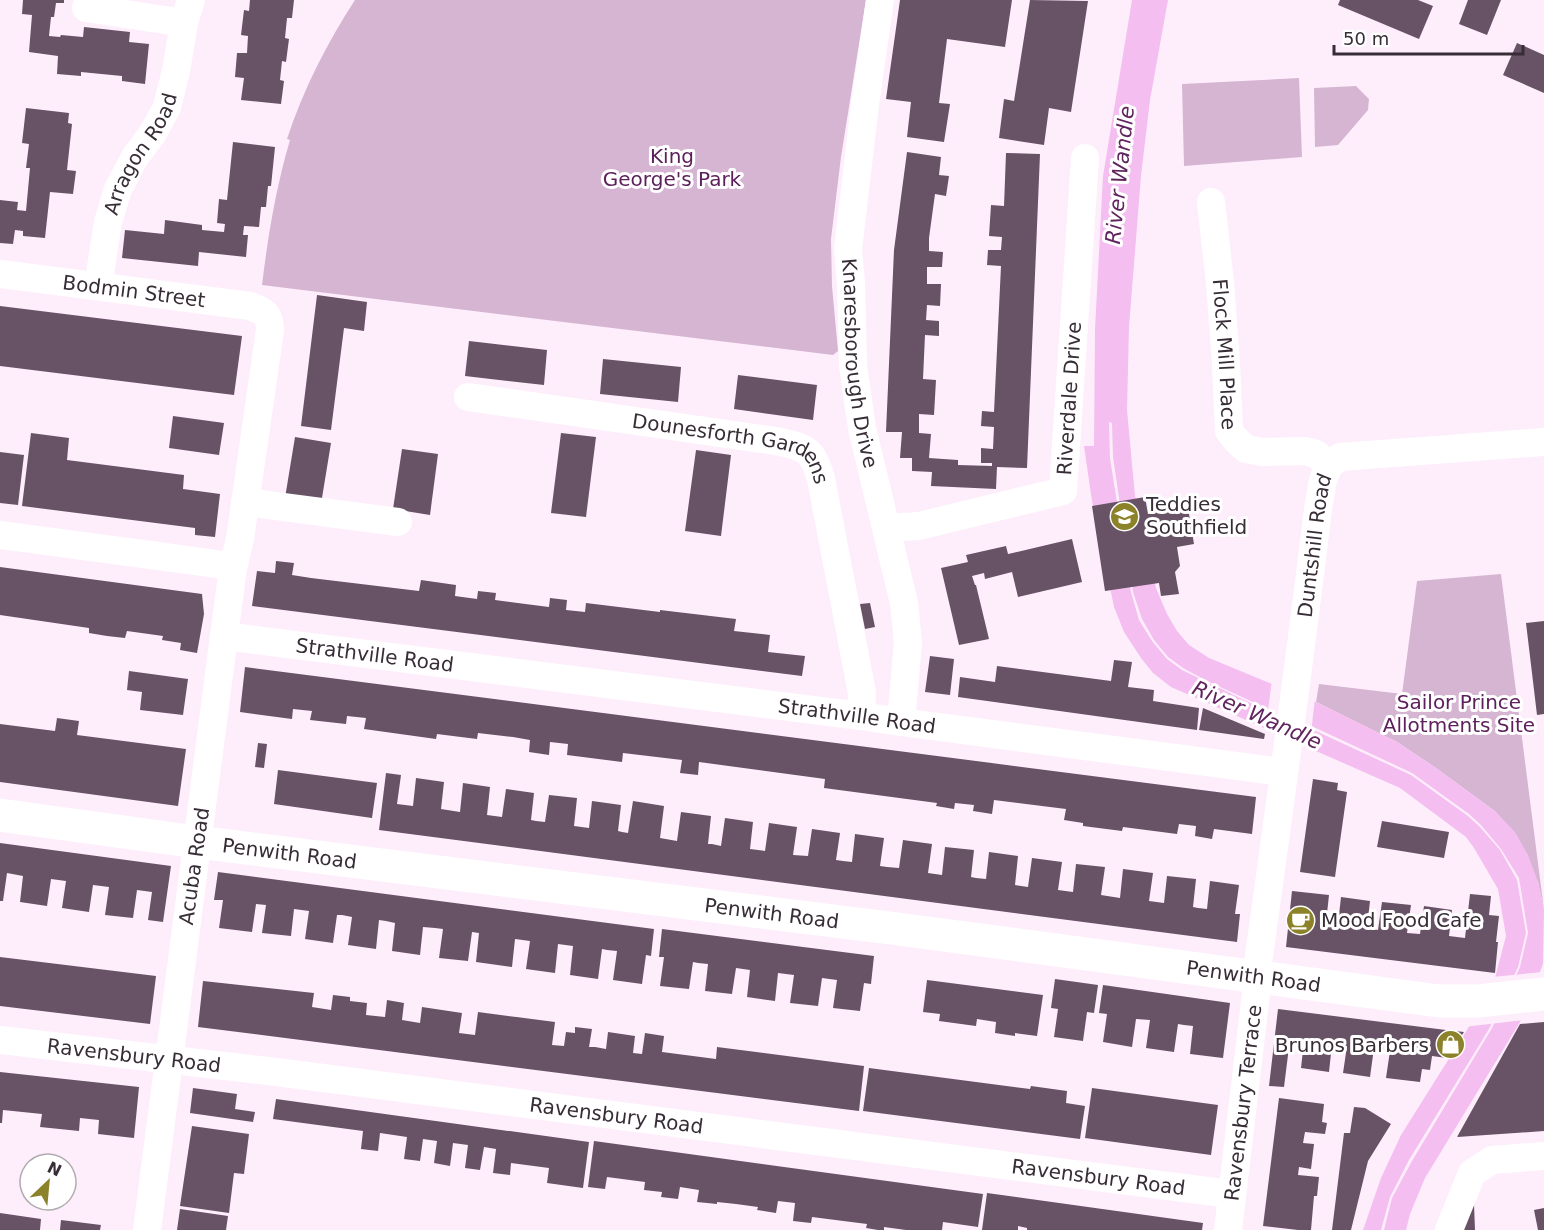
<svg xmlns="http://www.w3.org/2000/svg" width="1544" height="1230" viewBox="0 0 1544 1230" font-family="'DejaVu Sans',sans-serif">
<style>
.green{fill:#d6b5d3}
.water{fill:#f4bef0}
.pier{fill:#feeefc}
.building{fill:#685266}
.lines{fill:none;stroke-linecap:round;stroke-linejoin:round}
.street{stroke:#fff;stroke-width:28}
.secondary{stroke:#fff;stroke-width:33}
.labels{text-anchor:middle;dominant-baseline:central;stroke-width:6;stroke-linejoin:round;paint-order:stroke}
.street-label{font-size:20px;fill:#372d36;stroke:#fff}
.park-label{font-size:20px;fill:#5e205c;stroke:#fff}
.poi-label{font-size:20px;fill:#372d36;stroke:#fff;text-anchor:start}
.water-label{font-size:21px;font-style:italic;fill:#61245f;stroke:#fff}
</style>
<rect width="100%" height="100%" fill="#feeefc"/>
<path class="green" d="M355 0H866L841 157 831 239 832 286 838 351 833 355 262 285C268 236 276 187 290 140L287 139C303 90 327 43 355 0Z
M1299 78 1302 157 1184 166 1182 84Z
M1356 86 1369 99 1368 110 1338 145 1315 147 1314 88Z
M1501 574 1544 910 1538 882 1496 812 1436 768 1397 742 1316 702 1319 684 1402 694 1417 581Z"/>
<path class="water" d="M1132 0H1168L1150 100 1141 176 1129 327 1127 410 1135 496 1156 588 1167 614 1177 631 1189 645 1209 658 1316 702 1397 742 1436 768 1496 812 1515 832 1528 855 1538 882 1544 910 1543 964 1520 1022 1425 1178 1410 1214 1406 1230H1384L1392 1198 1412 1161 1492 1028 1520 967 1528 933 1519 878 1501 849 1481 825 1469 814 1412 773 1318 729 1266 708 1207 681 1183 668 1168 657 1154 640 1142 619 1133 592 1113 457 1112 423 1109 422 1110 458 1131 592 1139 620 1152 641 1167 659 1182 670 1263 709 1318 732 1411 775 1468 816 1480 827 1500 850 1517 880 1526 933 1518 967 1489 1029 1409 1160 1390 1197 1381 1230H1363L1381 1178 1401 1135 1467 1030 1495 978 1506 936 1498 889 1474 848 1466 837 1400 788 1171 687 1153 673 1141 658 1124 632 1114 607 1092 501 1084 446H1094L1095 329 1103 176Z"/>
<path class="pier" d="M1272 680 1315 698 1309 751 1265 733Z
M1543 972 1524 1020 1464 1027 1492 977Z"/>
<path class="building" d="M23 0H64V3H56L54 17H51L49 36 60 37 61 35 83 37 84 27 130 32 129 42 149 44 145 84 122 81V76L81 72V76L57 74 58 56 29 52 32 15 22 14Z
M250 0H294L292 18H287L285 38 289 39 286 62 282 61 280 80 284 81 281 104 241 100 244 78 235 77 237 53H247L248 36 241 35 244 10 249 11Z
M900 0H1012L1005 47 947 39 939 103 950 104 944 142 907 137 911 102 886 99Z
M1030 0 1088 1 1071 112 1049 108 1044 145 999 138 1004 99 1014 101Z
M1340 0H1418L1433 6 1419 39 1338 5Z
M1468 0H1501L1487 35 1459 24Z
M1517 43 1544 55V93L1503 75Z
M26 108 69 113 68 123 72 124 67 170 76 171 73 194 50 192 45 238 23 236V231L15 230 13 244 0 243V200L18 202 17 210 26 211 30 168H26L29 144 22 143Z
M233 142 275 147 271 186H268L266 207H261L259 227 244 226 243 235H248L246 257 199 252 198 266 122 258 125 230 164 234 165 220 202 225V230L224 232 225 224 217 223 219 199 227 200Z
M907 152 941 157 939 175 949 176 946 196 935 194 929 238V251L943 252 942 267H927V284H941L940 306 927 305 926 320 939 321V336L925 335 923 379 936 380 934 415 919 414V433L931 434 929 458 958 460V465L992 466V463H981V448L993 449 994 427 981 426 982 411 994 412 1001 266 987 265 988 250H1001L1002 237 989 236 991 205 1004 206 1006 153 1040 154 1027 468 997 467 996 489 931 486 932 472 912 471V458H900L902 432H886L894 250Z
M317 295 367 302 364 331 344 328 331 430 301 426Z
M0 306 242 336 234 395 0 366Z
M469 341 547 350 544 385 465 376Z
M603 359 681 367 678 402 600 394Z
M738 375 817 385 813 420 734 409Z
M173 416 224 423 219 455 169 448Z
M31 433 69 438 67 460 184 475 183 489 220 494 215 537 195 535V528L22 506Z
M561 433 596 437 586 517 551 513Z
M295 437 331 443 321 504 285 498Z
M402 449 438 454 430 515 393 509Z
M696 450 731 455 721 536 685 531Z
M0 452 24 455 18 505 0 503Z
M1145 497 1148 514 1181 508 1189 514 1194 544 1177 547 1180 566 1175 572 1179 594 1161 596 1159 583 1105 591 1092 506Z
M1072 539 1082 582 1018 597 1012 572 985 579 984 573 972 576 975 585H976L989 639 959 645 941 568 968 562 966 555 1006 546 1008 554Z
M276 561 294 563 292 575 311 578 419 591 421 580 456 585 455 596 477 599 478 591 496 593 495 600 549 607 550 598 567 600 566 610 585 612 586 603 660 612V610L736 619 734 631 770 635 768 652 805 656 802 676 252 606 257 571 275 573Z
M0 567 202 594 204 614 197 653 180 650 181 643 162 640 163 636 127 631 125 638 107 636 89 633V628L0 615Z
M870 603 875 627 865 629 860 604Z
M1544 621V714L1537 715 1526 623Z
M930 656 954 659 950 695 925 692Z
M1114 660 1132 662 1128 687 1154 690 1153 701 1199 708 1197 730 958 697 960 677 995 682 997 666 1111 681Z
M245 667 1256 797 1252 834 1214 829 1212 839 1195 836 1196 826 1179 824 1177 834 1123 827 1122 831 1083 826V823L1064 820 1066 809 994 800 992 814 973 811 974 805 955 803 954 809 936 806 937 803 824 788 825 779 699 762 698 775 680 773 682 760 623 753 622 762 567 755 568 744 550 742 549 755 529 752 530 740 513 737 478 733 477 739 437 734 436 739 364 729 366 718 347 716 346 724 310 720 312 711 293 709 292 719 240 712Z
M129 671 188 679 183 715 140 710 142 692 127 690Z
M1203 708 1265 734 1264 739 1199 730Z
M57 718 79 721 77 735 186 749 178 806 0 782V724L55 731Z
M258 743 267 744 264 768 255 767Z
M278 770 377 783 372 818 274 804Z
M386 773 401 775 397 804 413 806 416 778 444 782 441 809 460 812 463 783 490 787 487 815 502 817 506 789 534 793 531 820 536 821 545 822 549 795 577 798 574 826 589 828 592 801 621 805 618 831 622 832 628 833 633 801 664 806 660 838 677 841 681 812 711 816 708 844H712L721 846 725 818 753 822 750 849 765 851 769 823 797 827 793 855 808 856 812 829 840 833 836 860 843 861 852 862 855 834 884 838 880 866 887 867 899 868 903 840 932 844 928 873 942 875 945 847 974 850 971 877 976 878 986 879 989 852 1018 856 1015 885 1028 887 1032 858 1062 862 1058 890 1073 892 1076 864 1105 867 1101 895 1120 898 1123 869 1153 873 1149 901 1164 903 1167 876 1196 879 1193 907 1198 908 1207 909 1210 881 1239 885 1235 914H1240L1237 942 379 830Z
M1313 779 1338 783 1337 790 1347 792 1335 877 1300 872Z
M1382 821 1449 832 1444 858 1377 847Z
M0 843 171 866 163 922 148 920 152 892 137 890 133 918 105 915 109 887 93 885 89 912 62 908 66 881 51 879 47 906 20 902 23 876 7 873 3 901H0Z
M218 872 654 929 651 956 646 955 642 984 613 980 617 951 607 950 602 949 598 979 570 975 573 946 558 944 555 973 526 969 530 941 515 939 512 967 476 962 479 933 472 932 468 961 439 958 443 929 435 928 423 927 420 955 392 951 395 923 386 921 379 920 376 949 348 945 352 917 342 915H337L333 943 305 939 309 911 294 909 291 936 262 933 266 905 256 904 252 932 219 928 223 900H214Z
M1292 891 1329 895 1326 923 1338 924 1341 897 1370 901 1367 928 1378 930 1382 902 1411 905 1407 933 1420 934 1424 906 1452 910 1449 936 1465 938 1470 894 1491 896 1489 915 1499 916 1496 942H1498L1495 973 1286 947Z
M662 929 874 956 871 984 864 983 860 1011 833 1008 837 980 822 978 818 1006 790 1003 794 975 778 973 775 1001 747 997 750 970 736 968 732 994 705 991 708 964 698 963 693 962 689 989 660 986 664 957H659Z
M0 957 156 976 150 1024 0 1006Z
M1055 979 1098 985 1094 1013 1087 1012 1083 1041 1054 1037 1058 1009 1051 1008Z
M927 980 1043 995 1037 1036 1015 1033V1036L995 1033 996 1022 977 1019 976 1026 939 1021 940 1014 923 1012Z
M203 981 314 993 312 1007 331 1010 333 995 350 997V1001L367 1003 366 1015 385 1017 387 1000 404 1003 402 1020 420 1023 422 1007 462 1013 459 1033 475 1035 478 1012 555 1022 552 1045 564 1046 566 1032 575 1033V1027L592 1029 589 1047H595L606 1049 608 1032 635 1036 633 1053 642 1054 645 1033 664 1036 662 1052 716 1059 717 1047 864 1066 859 1111 198 1027Z
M1103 985 1230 1003 1223 1058 1190 1054 1193 1026 1184 1025 1178 1024 1174 1052 1146 1048 1150 1020 1136 1019 1132 1047 1103 1042 1107 1014 1099 1013Z
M1278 1009 1446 1030 1464 1032 1447 1058 1432 1056 1430 1070 1422 1069 1420 1082 1386 1078 1390 1051 1374 1048 1370 1077 1343 1073 1347 1046 1332 1044 1329 1072 1301 1068 1304 1041 1290 1039 1284 1087 1269 1086Z
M1544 1022V1131L1457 1137 1520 1024Z
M869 1068 1030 1089 1031 1086 1067 1091 1066 1103 1085 1106 1080 1139 863 1111Z
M0 1072 139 1087 134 1138 98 1134 99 1120 80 1118 79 1131 40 1127 42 1114 3 1110 2 1123H0Z
M193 1088 237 1094 235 1109 255 1112 253 1122 190 1113Z
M1092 1088 1218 1105 1211 1155 1085 1138Z
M1279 1098 1324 1104 1322 1122 1327 1123 1325 1134 1305 1132 1303 1143 1314 1144 1311 1169 1299 1167 1298 1175 1319 1177 1317 1196H1314L1311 1230H1298L1263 1226Z
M276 1099 589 1142 583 1188 547 1183 549 1168 511 1163 510 1175 493 1173 496 1149 484 1147 480 1170 465 1168 468 1145 453 1143 450 1166 434 1163 437 1141 423 1139 420 1161 404 1159 407 1137 380 1133 378 1151 361 1149 363 1131 273 1119Z
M1354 1107 1365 1108 1391 1124 1368 1161 1351 1230H1332L1344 1133H1350Z
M192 1126 249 1134 244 1174 234 1173 229 1213 180 1206Z
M594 1141 983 1194 978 1227 943 1222 942 1230H906L884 1227V1230H878L866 1228 867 1224 812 1217 811 1223 793 1221 795 1203 778 1201 776 1213 757 1210 758 1207 736 1204 717 1202V1204L697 1202 699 1190 680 1187 678 1199 661 1197 662 1192 644 1190 645 1182 607 1177 605 1189 588 1187Z
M987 1193 1203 1223 1202 1230H1027V1228L1018 1226V1230H982Z
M1474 1204 1475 1230H1460Z
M1544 1208V1230H1538L1534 1210Z
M180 1209 228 1216 226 1230H177Z
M0 1213 41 1219 40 1230H0Z
M61 1220 101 1225 100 1230H60Z"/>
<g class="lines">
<g class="street">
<path id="s1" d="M880 0 865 104 848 249 851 283 853 366 862 428 904 603 908 642 901 722"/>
<path d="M86 8 184 23 191 0"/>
<path id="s2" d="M1211 202 1220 283 1226 363 1229 431 1236 440 1246 449 1262 452 1305 451 1316 454 1329 465"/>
<path id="s3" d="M0 274 250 306C264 311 270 314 270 330L240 539 233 568 224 636 147 1230"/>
<path id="s4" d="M98 286 108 222 118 189 135 157 153 133 167 107 176 71 184 23"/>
<path id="s5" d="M468 397 776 441C806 448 812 448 821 479L862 693 861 716"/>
<path d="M245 502 398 522"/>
<path id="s6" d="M886 528 919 526 1063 491 1085 158"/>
<path d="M0 535 158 556 223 565 233 568"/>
<path id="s7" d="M224 636 861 716 901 722 1283 772"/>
<path id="s8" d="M0 1040 276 1072 1231 1194"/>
<path id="s9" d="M1228 1230 1256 993 1258 963C1279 812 1300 660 1318 509L1323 480 1329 465 1340 457 1544 442"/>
<path d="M1449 1230 1472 1173 1492 1160 1544 1156"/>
</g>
<path class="secondary" id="s10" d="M0 815 197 842 898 929 1439 1001H1477L1544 994"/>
</g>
<defs>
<symbol id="school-disc" viewBox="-11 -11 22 22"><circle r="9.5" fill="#8c8229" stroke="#fff"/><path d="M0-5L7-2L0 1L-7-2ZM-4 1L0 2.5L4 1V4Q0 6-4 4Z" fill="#fff"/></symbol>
<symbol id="cafe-disc" viewBox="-11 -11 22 22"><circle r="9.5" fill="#8c8229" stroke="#fff"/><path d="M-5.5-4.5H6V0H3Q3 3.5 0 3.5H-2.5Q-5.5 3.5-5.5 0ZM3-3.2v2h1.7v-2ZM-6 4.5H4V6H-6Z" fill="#fff"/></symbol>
<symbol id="shop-disc" viewBox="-11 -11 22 22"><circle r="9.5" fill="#8c8229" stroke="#fff"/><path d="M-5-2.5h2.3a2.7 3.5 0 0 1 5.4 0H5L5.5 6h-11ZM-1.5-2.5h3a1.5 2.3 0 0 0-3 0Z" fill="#fff"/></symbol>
</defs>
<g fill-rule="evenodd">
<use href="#school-disc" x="1108" y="500" width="33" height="33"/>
<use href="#cafe-disc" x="1284" y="904" width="33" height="33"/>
<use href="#shop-disc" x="1434" y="1028" width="33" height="33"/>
</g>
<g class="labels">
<g class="street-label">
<text stroke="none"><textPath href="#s4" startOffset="141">Arragon Road</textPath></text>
<text stroke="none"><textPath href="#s3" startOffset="135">Bodmin Street</textPath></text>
<text stroke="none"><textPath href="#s2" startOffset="153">Flock Mill Place</textPath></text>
<text stroke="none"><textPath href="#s1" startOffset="366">Knaresborough Drive</textPath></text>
<text stroke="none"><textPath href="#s6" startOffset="274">Riverdale Drive</textPath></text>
<text stroke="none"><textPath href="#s5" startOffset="273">Dounesforth Gardens</textPath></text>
<text stroke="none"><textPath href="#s9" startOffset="690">Duntshill Road</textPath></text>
<text stroke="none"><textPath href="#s7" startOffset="152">Strathville Road</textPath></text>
<text stroke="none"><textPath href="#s7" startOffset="638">Strathville Road</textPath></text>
<text stroke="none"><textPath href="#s10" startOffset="292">Penwith Road</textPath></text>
<text transform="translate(194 866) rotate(-82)">Acuba Road</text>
<text stroke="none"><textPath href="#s10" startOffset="778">Penwith Road</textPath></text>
<text stroke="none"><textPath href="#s10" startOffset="1264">Penwith Road</textPath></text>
<text stroke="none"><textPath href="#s8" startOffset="135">Ravensbury Road</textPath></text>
<text stroke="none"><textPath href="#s9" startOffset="128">Ravensbury Terrace</textPath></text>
<text stroke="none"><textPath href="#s8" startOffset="621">Ravensbury Road</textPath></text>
<text stroke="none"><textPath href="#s8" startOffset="1107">Ravensbury Road</textPath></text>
</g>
<g class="park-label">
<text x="672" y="156">King<tspan x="672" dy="23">George's Park</tspan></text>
<text x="1459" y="702">Sailor Prince<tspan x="1459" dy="23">Allotments Site</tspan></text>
</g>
<g class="poi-label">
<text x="1146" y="504">Teddies<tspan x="1146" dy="23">Southfield</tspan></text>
<text x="1321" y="920">Mood Food Cafe</text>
<text x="1429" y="1045" text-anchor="end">Brunos Barbers</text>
</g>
<g class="water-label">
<text transform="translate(1120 175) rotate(-84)">River Wandle</text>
<text transform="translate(1257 715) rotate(24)">River Wandle</text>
</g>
</g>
<g transform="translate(48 1182) rotate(26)"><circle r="28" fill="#ffffff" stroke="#afabaf" stroke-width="1.5"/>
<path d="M0-4.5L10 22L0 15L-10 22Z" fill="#8c8229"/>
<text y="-9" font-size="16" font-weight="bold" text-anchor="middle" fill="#372d36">N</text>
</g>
<path d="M1334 45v9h189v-9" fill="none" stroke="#372d36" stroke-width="3"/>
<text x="1343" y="45" font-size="18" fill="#372d36" stroke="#ffffff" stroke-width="4.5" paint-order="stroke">50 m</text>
</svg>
